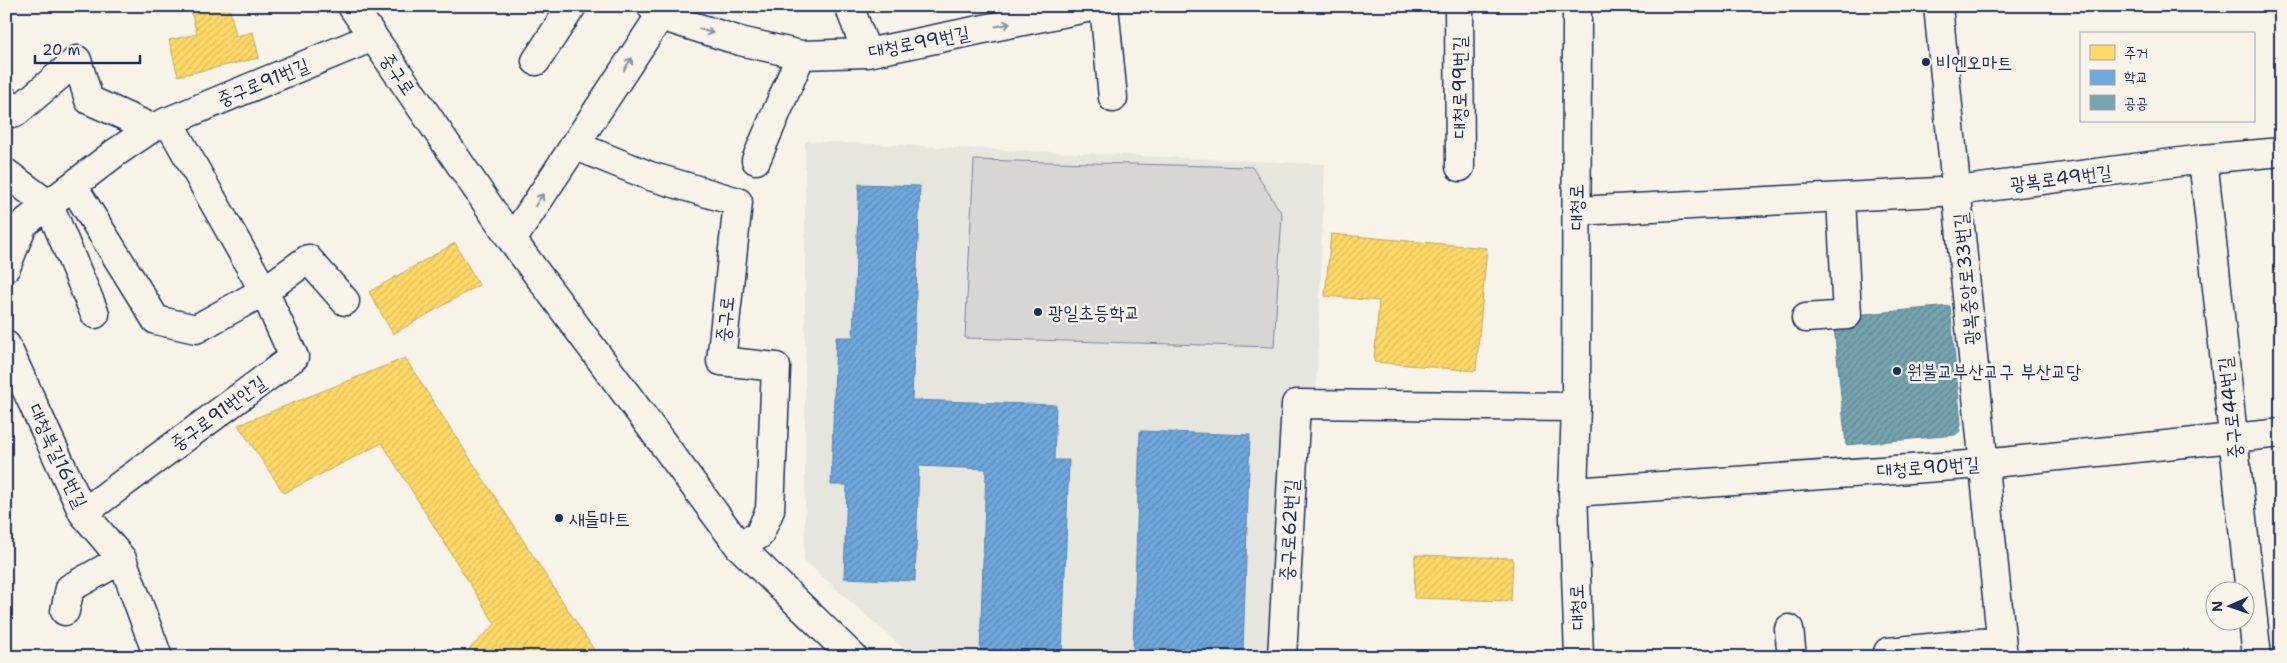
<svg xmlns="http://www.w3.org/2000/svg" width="2287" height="663" viewBox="0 0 2287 663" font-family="'Shantell Sans','Poor Story',sans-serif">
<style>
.built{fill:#e6e5de}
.park{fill:#d7d6d4;stroke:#798299}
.homes{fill:url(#homes-hatch);stroke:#bba664}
.schools{fill:url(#schools-hatch);stroke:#5684b6}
.public{fill:url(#public-hatch);stroke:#5b8297}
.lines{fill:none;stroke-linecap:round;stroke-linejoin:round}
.minor-casing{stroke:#1b2f5e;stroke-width:31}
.major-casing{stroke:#1b2f5e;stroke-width:31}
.minor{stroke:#f7f3e8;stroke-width:28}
.major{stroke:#f7f3e8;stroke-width:28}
.oneway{stroke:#8991a3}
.poi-dot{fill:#1b2f5e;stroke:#f7f3e8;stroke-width:2}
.labels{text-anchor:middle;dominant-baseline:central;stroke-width:5;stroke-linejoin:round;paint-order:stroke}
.street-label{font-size:19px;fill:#1b2f5e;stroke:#f7f3e8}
.poi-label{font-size:19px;fill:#1b2f5e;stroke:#f7f3e8;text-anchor:start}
</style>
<defs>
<pattern id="homes-hatch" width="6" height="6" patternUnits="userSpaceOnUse" patternTransform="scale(1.25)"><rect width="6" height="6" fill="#ffd966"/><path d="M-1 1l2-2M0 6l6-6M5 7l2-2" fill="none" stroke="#dabb5b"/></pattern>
<pattern id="schools-hatch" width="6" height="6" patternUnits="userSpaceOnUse" patternTransform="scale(1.25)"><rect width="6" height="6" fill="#6fa8dc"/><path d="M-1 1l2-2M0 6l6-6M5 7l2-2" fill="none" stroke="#5a89b6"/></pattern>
<pattern id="public-hatch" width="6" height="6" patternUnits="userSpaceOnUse" patternTransform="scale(1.25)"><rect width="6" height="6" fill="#76a5af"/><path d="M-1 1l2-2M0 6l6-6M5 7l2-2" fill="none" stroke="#608792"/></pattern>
</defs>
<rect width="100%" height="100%" fill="#f7f3e8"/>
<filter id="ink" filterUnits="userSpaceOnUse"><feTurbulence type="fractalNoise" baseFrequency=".02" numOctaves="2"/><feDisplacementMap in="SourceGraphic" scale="10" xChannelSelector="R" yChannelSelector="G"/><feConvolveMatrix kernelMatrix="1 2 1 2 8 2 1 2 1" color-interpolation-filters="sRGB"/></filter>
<g filter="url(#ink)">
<path class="built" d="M805 141 1325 164 1316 390 1286 391 1268 657H913L804 560 805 525Z"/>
<path class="park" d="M974 160 1252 167 1282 214 1274 347 965 338Z"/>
<path class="homes" d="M214 6H229L236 36 253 32 259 58 178 76 169 40 197 34 191 11Z
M1331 234 1487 248 1476 371 1374 362 1379 301 1325 296Z
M455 243 479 285 393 334 369 292Z
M405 358 598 656 597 657H461L495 624 382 443 284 493 238 425Z
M1415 555 1513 558 1511 601 1414 598Z"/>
<path class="schools" d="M859 184 920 186 912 400 1056 405 1054 460H1069L1062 656 980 653 986 469 919 466 915 581 844 578 847 485H831L836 337H853Z
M1140 431 1250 435 1243 651 1133 648Z"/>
<path class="public" d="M1950 306 1961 424 1960 431 1955 435 1846 445 1833 317Z"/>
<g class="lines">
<defs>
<path id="minor" d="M651 6 660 16 740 41 801 55 867 53 1096 6
M849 6 867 53
M1104 6 1113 98
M1459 6 1460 167
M1938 6 2003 657
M536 61 572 6
M6 101 15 113 77 60 89 100 152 128
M574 145 650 176 738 202 721 361 776 367 770 510 759 535 739 546
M2203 159 2257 657
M756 160 801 55
M6 173 49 205 95 314
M73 186 156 320 196 329 264 291 308 259 345 301
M1577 211 1957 191 2203 159 2281 152
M512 240 660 16
M6 243 22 225 115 153 152 128 373 37
M6 267 22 227
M1806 318 1847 315 1841 198
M6 345 83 513 122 559 158 657
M1573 492 1983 464 2281 433
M83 513 294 357 264 291 168 121
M65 611 70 588 122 559
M1789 629 1792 657
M1888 652 2001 641
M1282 657 1296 404 1576 407"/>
<path id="major" d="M352 6 512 240 739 546 853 657
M1577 6 1576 407 1573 492 1579 657"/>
</defs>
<use href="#minor" class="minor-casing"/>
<use href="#major" class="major-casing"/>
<use href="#minor" class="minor"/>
<use href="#major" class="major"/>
</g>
<defs><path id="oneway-shaft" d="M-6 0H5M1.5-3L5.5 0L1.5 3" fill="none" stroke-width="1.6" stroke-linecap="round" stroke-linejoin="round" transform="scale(1.25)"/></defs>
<g class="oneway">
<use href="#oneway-shaft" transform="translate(1003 25) rotate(-12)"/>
<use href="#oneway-shaft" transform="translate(706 31) rotate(18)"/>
<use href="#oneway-shaft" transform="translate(628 64) rotate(-57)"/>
<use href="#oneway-shaft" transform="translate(539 200) rotate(-57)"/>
</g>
</g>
<g class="poi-dot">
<circle cx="1926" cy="62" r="5"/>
<circle cx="1038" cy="312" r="5"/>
<circle cx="1897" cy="371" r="5"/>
<circle cx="559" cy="518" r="5"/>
</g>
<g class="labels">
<g class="street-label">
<text transform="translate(919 42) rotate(-11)">대청로99번길</text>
<text transform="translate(398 74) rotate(56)">중구로</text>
<text transform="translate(263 82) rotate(-22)">중구로91번길</text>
<text transform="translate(1459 87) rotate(-90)">대청로99번길</text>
<text transform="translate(2061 178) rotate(-7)">광복로49번길</text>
<text transform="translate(1576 207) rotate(-90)">대청로</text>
<text transform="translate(1966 279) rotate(-95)">광복중앙로33번길</text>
<text transform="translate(725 319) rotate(-84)">중구로</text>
<text transform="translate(2230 408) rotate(-96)">중구로44번길</text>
<text transform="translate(218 413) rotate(-36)">중구로91번안길</text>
<text transform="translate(58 456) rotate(65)">대청북길16번길</text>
<text transform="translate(1928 467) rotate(-4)">대청로90번길</text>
<text transform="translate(1289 530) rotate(-87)">중구로62번길</text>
<text transform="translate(1577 607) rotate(-92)">대청로</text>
</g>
<g class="poi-label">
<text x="1936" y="62">비엔오마트</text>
<text x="1048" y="312">광일초등학교</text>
<text x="1907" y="371">원불교부산교구 부산교당</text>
<text x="569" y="518">새들마트</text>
</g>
</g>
<rect width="2287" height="663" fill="none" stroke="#f7f3e8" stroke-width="25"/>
<rect x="12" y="12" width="2262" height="638" fill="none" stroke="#1b2f5e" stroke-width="2" filter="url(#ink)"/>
<rect x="2080" y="32" width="175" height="90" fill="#f7f3e8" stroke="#9fa5b1"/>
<rect x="2090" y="45" width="25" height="15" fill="#ffd966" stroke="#9fa5b1"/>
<text x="2124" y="58" font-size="15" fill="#1b2f5e">주거</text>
<rect x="2090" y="70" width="25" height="15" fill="#6fa8dc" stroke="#9fa5b1"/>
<text x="2124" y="82" font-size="15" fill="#1b2f5e">학교</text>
<rect x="2090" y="95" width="25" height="15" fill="#76a5af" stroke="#9fa5b1"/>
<text x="2124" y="108" font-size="15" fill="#1b2f5e">공공</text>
<g transform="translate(2230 606) rotate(268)"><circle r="24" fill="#f7f3e8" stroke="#9fa5b1"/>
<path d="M0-4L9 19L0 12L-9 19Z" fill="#1b2f5e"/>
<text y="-8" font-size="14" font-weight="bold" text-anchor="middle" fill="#1b2f5e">N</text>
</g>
<path d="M35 55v8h105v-8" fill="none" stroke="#1b2f5e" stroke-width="2.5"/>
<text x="42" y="55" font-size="15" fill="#1b2f5e" stroke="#f7f3e8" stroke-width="4" paint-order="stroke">20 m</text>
</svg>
